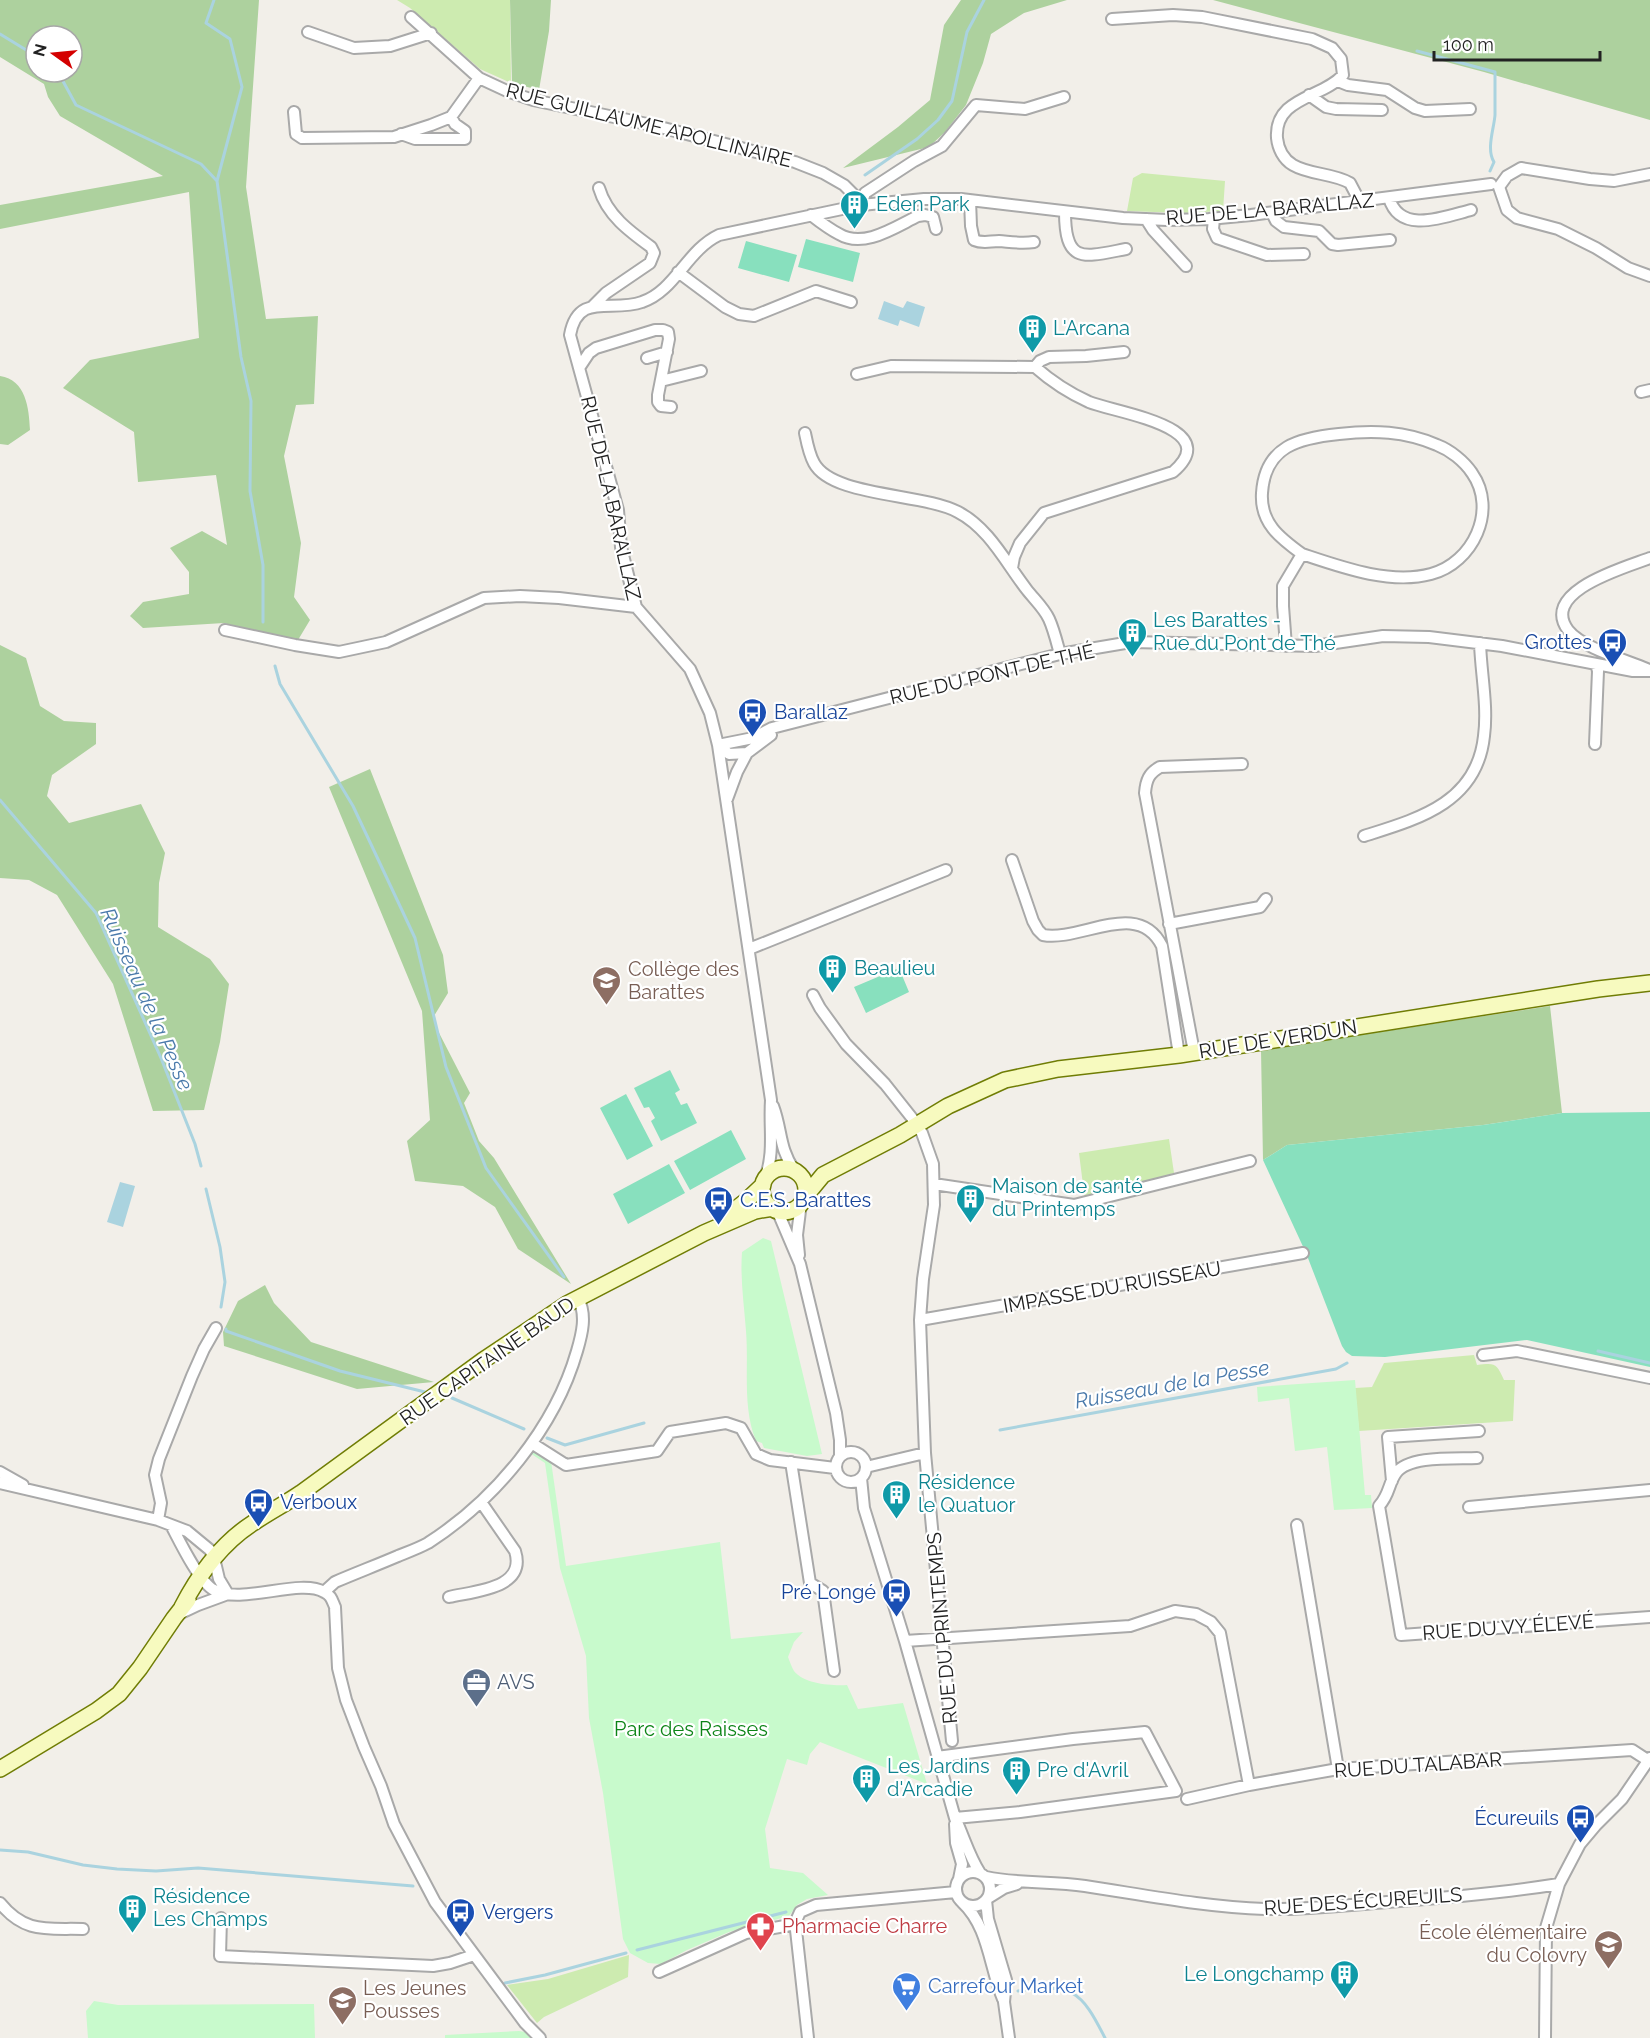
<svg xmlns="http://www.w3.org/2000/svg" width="1650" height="2038" viewBox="0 0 1650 2038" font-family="Raleway,sans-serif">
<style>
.grass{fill:#cdebb0}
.forest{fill:#add19e;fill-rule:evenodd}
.park{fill:#c8facc}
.pitch{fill:#88e0be}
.water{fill:#aad3df}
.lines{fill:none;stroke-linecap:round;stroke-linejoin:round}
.stream{stroke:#aad3df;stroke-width:3}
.minor-casing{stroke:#a9a9a9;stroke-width:14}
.secondary-casing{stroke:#707d05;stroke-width:18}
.minor{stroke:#fff;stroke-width:10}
.secondary{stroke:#f7fabf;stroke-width:15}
.labels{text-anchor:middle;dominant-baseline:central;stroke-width:4.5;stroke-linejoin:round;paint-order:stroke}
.street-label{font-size:20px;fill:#222;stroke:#fff}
.culture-label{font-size:20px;fill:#0d838f;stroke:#fff;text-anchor:start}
.transit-label{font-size:20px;fill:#164399;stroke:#fff;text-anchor:start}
.education-label{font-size:20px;fill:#785e54;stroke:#fff;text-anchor:start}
.service-label{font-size:20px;fill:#4e5e75;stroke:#fff;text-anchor:start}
.park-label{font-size:20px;fill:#0c8416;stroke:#fff}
.health-label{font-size:20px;fill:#be3a42;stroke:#fff;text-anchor:start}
.shop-label{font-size:20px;fill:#366cbe;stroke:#fff;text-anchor:start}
.water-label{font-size:21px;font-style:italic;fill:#4a7aab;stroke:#fff}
</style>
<rect width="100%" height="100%" fill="#f2efe9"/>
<path class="grass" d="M397 0H510L511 83 480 69 410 8Z
M1142 173 1225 181 1223 211 1182 213 1127 211 1133 178Z
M1169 1139 1174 1173 1085 1201 1079 1153Z
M1474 1355 1477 1365C1496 1363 1496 1363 1504 1380H1515L1513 1421 1359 1431 1355 1388 1372 1387 1384 1363Z
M629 1955 628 1977 544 2017 537 2023 507 1985 548 1979Z"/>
<path class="forest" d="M0 0H259L246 187 266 319 318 316 314 404 296 405 284 456 301 543 294 597 310 620 295 645 224 623 143 628 130 616 143 602 189 594V572L170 548 202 531 227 545 216 475 138 482 134 432 63 388 90 360 199 338 189 192 0 229V205L163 176 60 116 48 97 44 84 0 57ZM36 36H72V72H36Z
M510 0H551L549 31 539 90 512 83Z
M961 0H1067L1024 13 991 34 983 63 966 105 945 132 929 147 843 168 898 127 930 100 944 25Z
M1213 0H1650V120L1484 72Z
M0 376C26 380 29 408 30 430L8 445 0 444Z
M0 645 26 658 40 706 64 721 96 723V744L52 775 47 796 69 823 141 804 165 853 159 883 158 927 210 959 229 984 220 1042 204 1110 153 1111 113 984 57 895 29 880 0 878Z
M370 769 443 955 448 993 434 1016 437 1029 470 1093 464 1103 479 1141 494 1158 571 1284 518 1249 495 1207 463 1186 415 1181 407 1141 430 1120 422 1011 329 787Z
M1550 1006 1562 1113 1483 1125 1287 1145 1263 1160 1261 1050Z
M265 1285 274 1303 311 1342 434 1382 357 1389 224 1346 223 1332 238 1301Z"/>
<path class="park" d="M763 1238 771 1241 822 1454 807 1456 764 1448 762 1443 756 1441C742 1407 749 1367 746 1331 744 1304 740 1278 742 1252Z
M1355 1380 1365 1495H1371L1372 1508 1334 1510 1327 1447 1295 1451 1289 1398 1258 1402 1257 1387Z
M533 1449 551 1461 566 1566 720 1542 731 1639 803 1632 794 1642 788 1657C790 1662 792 1668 794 1671 804 1684 832 1686 847 1685L858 1709 903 1703 927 1784 820 1742 810 1754 807 1765 787 1759 765 1829 770 1868 803 1873 828 1895 807 1899 797 1905 789 1916 729 1932 687 1950 661 1964 648 1963 630 1953 623 1939 603 1793 589 1718 586 1656 560 1568 545 1463 530 1453Z
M94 2001 118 2005 314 2004 315 2038H88L86 2011Z
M519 2031 525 2032 533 2038H445V2035Z"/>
<path class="pitch" d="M806 239 860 253 853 282 798 267Z
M746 241 797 255 789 282 738 268Z
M899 968 909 992 866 1013 854 987Z
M670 1070 680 1090 675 1093 681 1105 687 1103 697 1123 661 1141 651 1121 655 1118 649 1107 644 1108 634 1088Z
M626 1094 653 1146 627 1160 600 1108Z
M1650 1112V1367L1527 1340 1385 1357 1352 1356 1346 1352 1342 1346 1306 1253 1263 1160 1287 1145 1483 1125 1562 1113Z
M731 1130 746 1159 690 1190 674 1161Z
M669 1164 685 1193 628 1224 613 1194Z"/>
<path class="water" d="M884 301 903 308 907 301 925 307 919 327 900 320 898 326 878 319Z
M120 1182 135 1186 123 1227 107 1222Z"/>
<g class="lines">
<path class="stream" d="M214 0 206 23 230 39 242 87 217 181
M0 34 36 56
M1417 51 1495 72C1495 86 1495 101 1495 115 1494 129 1486 149 1494 162L1490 171
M58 72 76 105 201 164 217 181 241 357 251 401 250 491 263 565V622
M865 175 917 139 938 120 952 101 967 32 984 0
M275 666 280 684 353 806 415 938 446 1067 486 1168 564 1277
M0 800 96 913 161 1058 195 1144 201 1166
M206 1189 220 1247 225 1282 221 1307
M226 1329V1331L340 1371 425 1392
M1598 1351 1650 1363
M452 1398 524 1429
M1000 1430 1336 1369 1347 1363
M547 1438 565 1445 644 1423
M0 1850 28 1852 83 1865 117 1869 156 1871 198 1868 413 1886
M637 1950 786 1912
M505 1983 545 1975 626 1953
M1018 1991C1072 1983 1081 1990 1105 2038"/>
<defs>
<path id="minor" d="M411 17 479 78 507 91 533 100 652 125 795 162 823 173 844 185 856 197 861 205
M1112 19 1173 15 1202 17 1312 39 1332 48 1341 59 1343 75C1323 98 1274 97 1277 138 1278 148 1283 159 1293 165 1310 175 1333 173 1350 183L1360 202
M308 32 354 48 390 46 431 33
M1338 81 1348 85 1387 90 1415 108 1425 111 1470 109
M1309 95 1326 107 1336 109 1382 110
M294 112 296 134 302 138 394 137 431 125 451 117 479 78
M401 134 415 139H465V131L455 124 451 117
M1650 174 1614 181 1590 179 1521 168 1507 176 1499 187 1507 210 1517 218 1558 229 1596 248 1628 268 1650 276
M1389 198C1400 235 1444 217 1471 210
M970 200 971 226 974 240C983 244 990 241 999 241 1011 242 1021 244 1034 242
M861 205 865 193 914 161 942 146 976 105 1025 109 1064 97
M1065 212C1065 265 1084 257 1126 249
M1272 213 1276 221 1284 227 1319 231 1332 244 1338 245 1390 240
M811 215C820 222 829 229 839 234 864 249 895 227 918 216L925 215 933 217 936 229
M1146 219 1153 230 1186 266
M1214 219 1213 229 1217 238 1267 255 1304 254
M678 272 725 307 739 314 754 316 816 291 851 302
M593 306 606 293 650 263 654 253 651 247C629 231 607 215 599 188
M647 358 667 352
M1035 367 1040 361 1049 357 1086 356 1124 352
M579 368 589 353 596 348 655 330H663L668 332 669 339 658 395V402L661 406 671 407
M857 374 891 366 1035 367C1052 382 1069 393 1089 402 1116 413 1226 427 1173 472L1044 513 1020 543 1014 557 1012 568
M661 381 701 371
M1641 392 1650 390
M805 433C807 443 809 454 814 463 832 497 923 493 958 512 989 528 1006 563 1027 590 1034 599 1044 608 1049 619 1054 630 1057 643 1060 654
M225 630 295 645 339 652 386 642 484 598 520 596 559 598 636 607
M1286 646 1283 606V586L1302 554C1341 567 1390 585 1431 574 1473 563 1498 510 1472 473 1464 461 1450 450 1437 445 1405 431 1373 430 1339 434 1299 438 1265 446 1262 493 1260 523 1280 538 1302 554
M1647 669C1626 660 1582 648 1568 630 1539 591 1627 567 1650 558
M1595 744 1598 671 1596 664
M718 745 753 738 772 728 1060 654 1131 642 1315 646 1383 636 1429 637 1502 646 1633 671H1650
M718 745 729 754 747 753
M727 799 737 772 747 753 771 735
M1364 836C1418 819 1477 803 1484 736 1488 706 1481 674 1480 643
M1012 860 1033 921 1038 930 1043 935C1081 942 1138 898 1162 946L1179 1055
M1169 924 1260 907 1266 899
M749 949 946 870
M813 995 820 1008 846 1044 885 1084 912 1118 922 1133 933 1164 934 1205 923 1279 920 1320 925 1453 952 1741
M1194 1052 1145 793C1146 780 1149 773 1160 767L1242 764
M773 1106C782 1130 779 1148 794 1170
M765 1179C775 1151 769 1129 771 1100L718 745 710 713 690 669 636 607 621 547 618 510 570 335C578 291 612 313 642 302 675 291 687 250 719 235L861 205 924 199H961L1123 218 1167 220 1209 219 1251 215 1491 184
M934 1184 1074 1205 1250 1161
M777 1210 800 1264 836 1413 840 1440V1456
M799 1255 797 1235 801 1203
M920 1320 1303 1253
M1483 1355 1517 1351 1650 1378
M533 1444 566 1465 657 1451 670 1432 726 1423 741 1428 756 1454 770 1460 835 1468
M836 1467a15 15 0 1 1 30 0a15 15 0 1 1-30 0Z
M1477 1458C1456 1459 1409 1455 1396 1473 1388 1484 1390 1494 1379 1506L1401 1635 1650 1617
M791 1462 810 1583 823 1591 834 1671
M866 1467 925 1453
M0 1472 23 1485
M861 1478 864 1508 905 1641 955 1818C964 1837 969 1856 980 1873
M1392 1481 1388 1437 1479 1431
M0 1483 158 1520 187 1531 210 1550 214 1558 219 1579 228 1594
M1469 1507 1650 1490
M158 1520 161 1503 155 1475 159 1459 192 1376 204 1349 216 1328
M171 1525C180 1542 199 1582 214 1590 241 1605 300 1578 324 1592 331 1595 332 1600 335 1607L338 1668 346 1700 364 1747 381 1786 394 1824 435 1902 525 2023 540 2038
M1297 1525 1338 1769
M324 1592 335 1582C356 1573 377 1565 398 1556 408 1552 419 1548 428 1543 495 1500 555 1428 577 1351 582 1334 587 1315 578 1298
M449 1597C474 1591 527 1589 515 1551L481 1502
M179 1614 198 1605 228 1594
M905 1641 1130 1626 1175 1611 1196 1614 1211 1622 1220 1633 1249 1785
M937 1757 1073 1739 1145 1732 1176 1791 1020 1812 955 1818
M1187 1799 1249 1785 1338 1769 1632 1750 1649 1761
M955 1824 956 1843 962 1864 959 1879
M956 1889a17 17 0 1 1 34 0a17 17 0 1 1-34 0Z
M986 1877C1019 1884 1052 1881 1085 1886 1145 1895 1205 1907 1265 1909 1306 1910 1347 1905 1387 1902 1445 1898 1502 1893 1559 1884
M988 1898 1004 1888 1017 1884
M986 1900 988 1919 1006 1980 1004 2002 1009 2038
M962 1902C989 1927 989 1966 1003 1999
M0 1903C25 1934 47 1928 83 1929
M221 1918 220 1956 433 1966 450 1963 474 1955
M659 1972 746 1933 796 1924
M808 2038 796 1930V1921L800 1912 816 1905 956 1892
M1545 2038 1546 1928 1559 1884 1580 1844 1596 1825 1622 1799 1650 1758"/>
<path id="secondary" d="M762 1190a22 22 0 1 1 44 0a22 22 0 1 1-44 0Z
M804 1198 823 1175 900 1135 948 1106 1005 1080 1058 1069 1179 1055 1598 989 1650 983
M728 1215 746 1201 763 1185
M182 1607C199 1574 222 1543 253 1523 269 1512 285 1504 301 1493L482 1361 567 1304 704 1233 755 1211 773 1208
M0 1769 96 1711 119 1694 140 1668 174 1618 188 1600"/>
</defs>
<use href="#minor" class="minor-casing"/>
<use href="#secondary" class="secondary-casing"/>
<use href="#minor" class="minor"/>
<use href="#secondary" class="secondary"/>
</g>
<defs>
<symbol id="building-pin" viewBox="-11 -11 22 30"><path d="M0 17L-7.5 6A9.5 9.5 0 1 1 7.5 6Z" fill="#0f9aa8" stroke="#fff"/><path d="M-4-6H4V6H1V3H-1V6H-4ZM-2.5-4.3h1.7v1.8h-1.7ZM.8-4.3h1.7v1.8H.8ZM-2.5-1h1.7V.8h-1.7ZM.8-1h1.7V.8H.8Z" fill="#fff"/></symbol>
<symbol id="bus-pin" viewBox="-11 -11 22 30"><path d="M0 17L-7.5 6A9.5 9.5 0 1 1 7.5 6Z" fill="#1a4fb4" stroke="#fff"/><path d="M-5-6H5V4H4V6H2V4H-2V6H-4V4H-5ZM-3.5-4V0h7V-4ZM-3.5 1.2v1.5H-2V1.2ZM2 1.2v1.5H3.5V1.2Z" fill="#fff"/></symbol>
<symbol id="school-pin" viewBox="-11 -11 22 30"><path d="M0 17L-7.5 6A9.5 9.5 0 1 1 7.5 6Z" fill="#8d6e63" stroke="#fff"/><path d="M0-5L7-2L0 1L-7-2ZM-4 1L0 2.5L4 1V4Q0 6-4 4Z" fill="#fff"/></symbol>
<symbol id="office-pin" viewBox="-11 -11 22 30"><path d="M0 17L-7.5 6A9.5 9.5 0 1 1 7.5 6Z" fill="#5c6f8a" stroke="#fff"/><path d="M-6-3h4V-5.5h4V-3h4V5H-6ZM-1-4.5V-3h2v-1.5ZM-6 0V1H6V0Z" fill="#fff"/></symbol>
<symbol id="pharmacy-pin" viewBox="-11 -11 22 30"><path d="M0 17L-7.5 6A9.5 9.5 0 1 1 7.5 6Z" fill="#e0444e" stroke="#fff"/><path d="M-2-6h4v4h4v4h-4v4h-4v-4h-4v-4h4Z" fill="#fff"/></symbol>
<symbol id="supermarket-pin" viewBox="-11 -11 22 30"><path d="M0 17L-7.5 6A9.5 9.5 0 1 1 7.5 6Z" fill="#3f7fe0" stroke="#fff"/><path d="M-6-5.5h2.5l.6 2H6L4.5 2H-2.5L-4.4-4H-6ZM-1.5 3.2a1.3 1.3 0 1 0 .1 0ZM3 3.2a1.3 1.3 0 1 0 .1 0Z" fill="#fff"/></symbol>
</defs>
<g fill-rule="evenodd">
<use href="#building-pin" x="838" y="188" width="33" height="45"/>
<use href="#building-pin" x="1016" y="312" width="33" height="45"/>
<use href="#building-pin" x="1116" y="616" width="33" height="45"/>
<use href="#bus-pin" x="1596" y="626" width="33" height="45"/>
<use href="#bus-pin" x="736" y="696" width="33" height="45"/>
<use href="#building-pin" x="816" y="952" width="33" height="45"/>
<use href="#school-pin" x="590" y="964" width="33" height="45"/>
<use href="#building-pin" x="954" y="1182" width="33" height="45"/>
<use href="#bus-pin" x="702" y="1184" width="33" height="45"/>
<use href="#building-pin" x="880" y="1478" width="33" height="45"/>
<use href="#bus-pin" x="242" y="1486" width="33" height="45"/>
<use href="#bus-pin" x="880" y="1576" width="33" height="45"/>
<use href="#office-pin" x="460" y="1666" width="33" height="45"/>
<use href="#building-pin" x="1000" y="1754" width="33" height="45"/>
<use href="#building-pin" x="850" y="1762" width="33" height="45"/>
<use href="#bus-pin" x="1564" y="1802" width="33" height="45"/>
<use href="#building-pin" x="116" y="1892" width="33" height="45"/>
<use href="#bus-pin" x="444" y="1896" width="33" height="45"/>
<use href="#pharmacy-pin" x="744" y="1910" width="33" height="45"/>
<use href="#school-pin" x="1592" y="1928" width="33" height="45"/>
<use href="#building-pin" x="1328" y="1958" width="33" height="45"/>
<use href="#supermarket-pin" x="890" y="1970" width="33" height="45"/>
<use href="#school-pin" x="326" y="1984" width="33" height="45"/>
</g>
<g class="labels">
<g class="street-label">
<text transform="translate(649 125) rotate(14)">RUE GUILLAUME APOLLINAIRE</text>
<text transform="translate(1270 209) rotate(-5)">RUE DE LA BARALLAZ</text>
<text transform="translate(611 498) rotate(77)">RUE DE LA BARALLAZ</text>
<text transform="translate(992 674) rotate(-13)">RUE DU PONT DE THÉ</text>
<text transform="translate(1278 1039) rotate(-9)">RUE DE VERDUN</text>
<text transform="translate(1112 1287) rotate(-10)">IMPASSE DU RUISSEAU</text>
<text transform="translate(487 1361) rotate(-35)">RUE CAPITAINE BAUD</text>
<text transform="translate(1508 1627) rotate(-4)">RUE DU VY ÉLEVÉ</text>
<text transform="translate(942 1628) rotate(-95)">RUE DU PRINTEMPS</text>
<text transform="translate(1418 1765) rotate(-4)">RUE DU TALABAR</text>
<text transform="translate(1363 1901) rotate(-4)">RUE DES ÉCUREUILS</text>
</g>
<g class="culture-label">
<text x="876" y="204">Eden Park</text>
<text x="1053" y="328">L'Arcana</text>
<text x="1153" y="620">Les Barattes -<tspan x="1153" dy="23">Rue du Pont de Thé</tspan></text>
<text x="854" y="968">Beaulieu</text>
<text x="992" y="1186">Maison de santé<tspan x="992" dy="23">du Printemps</tspan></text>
<text x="918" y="1482">Résidence<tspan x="918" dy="23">le Quatuor</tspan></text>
<text x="887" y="1766">Les Jardins<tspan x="887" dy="23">d'Arcadie</tspan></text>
<text x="1037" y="1770">Pre d'Avril</text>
<text x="153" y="1896">Résidence<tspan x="153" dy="23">Les Champs</tspan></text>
<text x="1324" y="1974" text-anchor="end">Le Longchamp</text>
</g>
<g class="transit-label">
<text x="1592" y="642" text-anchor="end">Grottes</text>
<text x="774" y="712">Barallaz</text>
<text x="740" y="1200">C.E.S. Barattes</text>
<text x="280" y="1502">Verboux</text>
<text x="876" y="1592" text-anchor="end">Pré Longé</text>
<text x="1559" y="1818" text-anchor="end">Écureuils</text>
<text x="482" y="1912">Vergers</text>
</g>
<g class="education-label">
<text x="628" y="969">Collège des<tspan x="628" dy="23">Barattes</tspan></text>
<text x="1587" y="1932" text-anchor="end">École élémentaire<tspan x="1587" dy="23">du Colovry</tspan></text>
<text x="363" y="1988">Les Jeunes<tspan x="363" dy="23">Pousses</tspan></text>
</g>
<g class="service-label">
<text x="497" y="1682">AVS</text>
</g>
<g class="park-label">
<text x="691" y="1729">Parc des Raisses</text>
</g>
<g class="health-label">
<text x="782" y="1926">Pharmacie Charre</text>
</g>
<g class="shop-label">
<text x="928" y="1986">Carrefour Market</text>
</g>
<g class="water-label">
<text transform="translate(147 999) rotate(66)">Ruisseau de la Pesse</text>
<text transform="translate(1172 1384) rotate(-10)">Ruisseau de la Pesse</text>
</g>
</g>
<g transform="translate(54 54) rotate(285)"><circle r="28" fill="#ffffff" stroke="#a7a7a7" stroke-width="1.5"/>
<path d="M0-4.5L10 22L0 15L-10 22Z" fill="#d40000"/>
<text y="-9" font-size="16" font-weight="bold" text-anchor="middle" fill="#222222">N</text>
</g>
<path d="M1434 51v9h166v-9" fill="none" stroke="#222222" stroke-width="3"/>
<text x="1443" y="51" font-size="18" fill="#222222" stroke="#ffffff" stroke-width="4.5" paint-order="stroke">100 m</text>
</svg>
